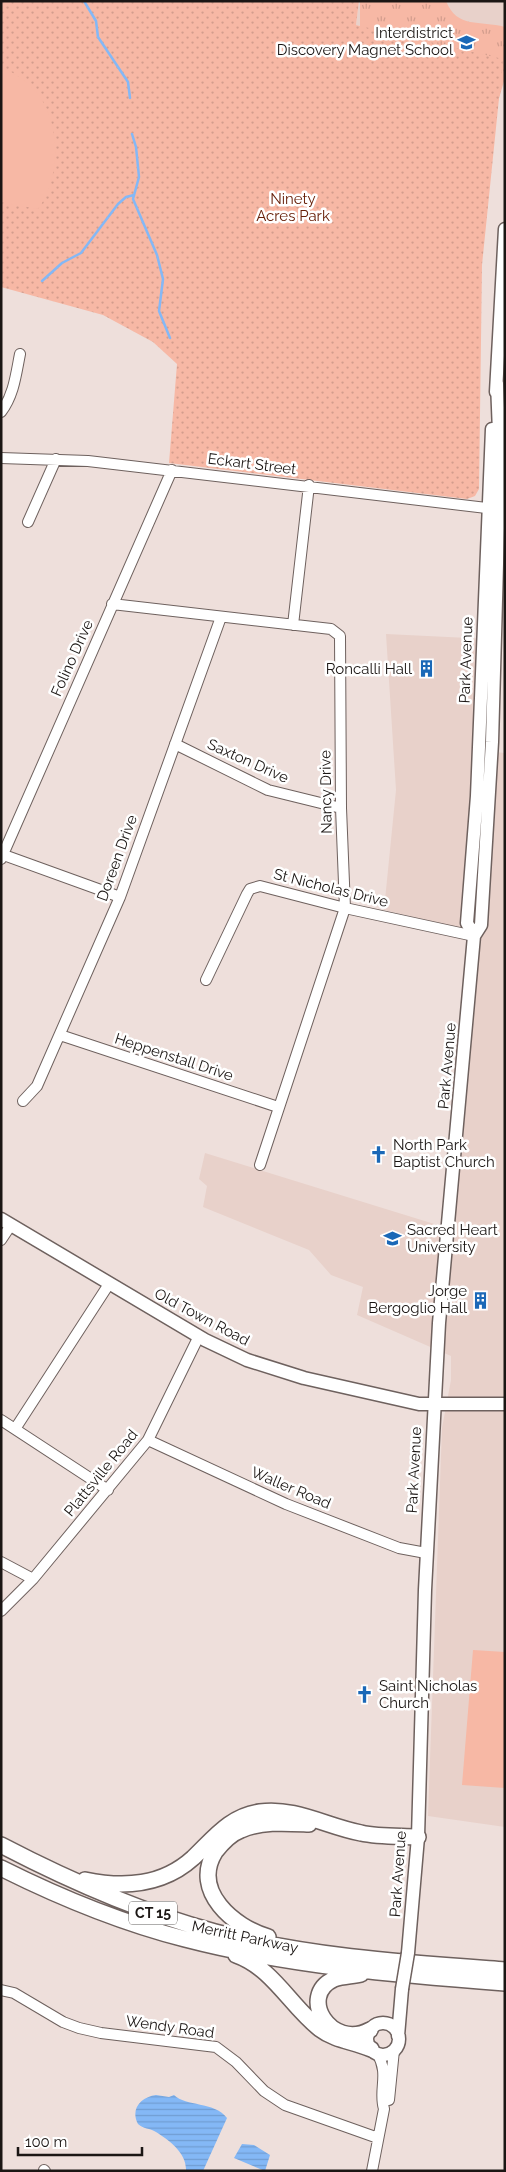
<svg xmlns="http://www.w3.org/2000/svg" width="506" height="2172" font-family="Raleway,sans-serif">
  <defs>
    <pattern id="grass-tufts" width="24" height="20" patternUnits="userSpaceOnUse" patternTransform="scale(1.25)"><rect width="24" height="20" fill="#f7b8a5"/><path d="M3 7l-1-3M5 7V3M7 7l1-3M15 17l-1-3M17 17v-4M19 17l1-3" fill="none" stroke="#d39d8d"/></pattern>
    <pattern id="park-dots" width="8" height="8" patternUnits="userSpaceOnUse" patternTransform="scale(1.25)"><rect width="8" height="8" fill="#f7b8a5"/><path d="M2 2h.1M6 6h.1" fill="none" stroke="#d39d8d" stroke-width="1.8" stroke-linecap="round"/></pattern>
    <pattern id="water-rules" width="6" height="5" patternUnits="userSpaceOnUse" patternTransform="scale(1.25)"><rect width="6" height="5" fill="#84b8f6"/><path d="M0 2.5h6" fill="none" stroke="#719dd2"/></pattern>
  </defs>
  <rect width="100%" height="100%" fill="#eedfdb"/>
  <path fill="#e8d1ca" d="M 359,1 L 505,1 L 505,59 L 356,25 Z
    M 386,634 L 489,639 L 488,738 L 484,751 L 505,753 L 505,1827 L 428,1816 L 442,1428 L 451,1380 L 451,1356 L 357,1315 L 363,1287 L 331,1275 L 309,1250 L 203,1207 L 207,1186 L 199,1179 L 205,1153 L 444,1227 L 473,931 L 384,910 L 396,790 Z"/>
  <path fill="url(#grass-tufts)" d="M 360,1 L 446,1 C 457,29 480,20 505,27 L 505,78 L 491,125 L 360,35 Z"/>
  <path fill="url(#park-dots)" d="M 1,1 L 359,1 L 356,25 L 503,59 L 482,265 L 479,489 L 475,496 L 467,499 L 169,463 L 177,364 L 153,342 L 103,315 L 1,287 Z"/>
  <path fill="#f7b8a5" d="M 1,66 C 15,74 31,83 40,97 C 61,128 60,180 38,209 L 1,202 Z
    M 473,1650 L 505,1652 L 505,1788 L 462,1785 Z"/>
  <path fill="url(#water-rules)" d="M 156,2095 L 169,2097 L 174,2095 C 186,2107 214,2101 227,2118 L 203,2171 L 186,2171 C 187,2153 169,2140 156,2132 C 150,2128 143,2129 138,2124 C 130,2109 141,2097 156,2095 Z
    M 242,2144 L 254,2145 L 270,2155 L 265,2171 L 234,2158 Z"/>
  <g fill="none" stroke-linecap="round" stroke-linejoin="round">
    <path stroke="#84b8f6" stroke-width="2.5" d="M 84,1 L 96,21 L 98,37 L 128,82 L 130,98
      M 132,134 L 136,147 L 139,177 L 133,199 L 157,255 L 163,279 L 159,311 L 170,338
      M 42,281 L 62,263 L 81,253 L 118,204 L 126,197 L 134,195"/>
    <defs>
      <path id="minor" d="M 1,412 C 14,395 16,374 20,354
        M 1,458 L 88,461 L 495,509
        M 28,522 L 56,459
        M 112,604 L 331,629 L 340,636 L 341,808 L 345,908 L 260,1165
        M 293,625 L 309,485
        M 175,744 L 268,790 L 341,808
        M 1,854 L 120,897
        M 1,859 L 172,470
        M 206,980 L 247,894 L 250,889 L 260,886 L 345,908 L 474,936
        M 60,1035 L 278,1107
        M 23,1101 L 37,1086 L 120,897 L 221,617
        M 1,1240 L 11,1225
        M 1,1420 L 108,1490
        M 15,1429 L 109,1284
        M 148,1440 L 286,1504 L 399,1548 L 426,1553
        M 1,1562 L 33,1579
        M 1,1611 L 33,1579 L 148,1440 L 199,1336
        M 1,1990 L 14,1993 L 63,2022 L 79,2028 L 101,2033 L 216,2047 L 236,2062 L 264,2091 L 285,2105 L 378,2138
        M 389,2100 L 394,2050
        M 44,2170 L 45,2171
        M 372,2171 L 384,2109 C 378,2089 390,2075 377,2053"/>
      <path id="major" d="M 496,392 L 505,229
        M 474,936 L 467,923 L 477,796 L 492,429
        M 1,1219 L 205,1340 L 247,1360 L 304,1378 L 419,1404 L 505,1404
        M 408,1953 L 418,1837 L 425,1590 L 439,1323 L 473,947 L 474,936 L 481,925 L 492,742 L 500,457 L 497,383
        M367 2039a16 16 0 1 1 32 0a16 16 0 1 1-32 0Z
        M 398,2036 L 402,1989"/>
      <path id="highway" d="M 1,1845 C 70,1881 140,1912 215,1932 C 309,1957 408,1963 505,1970
        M 1,1868 C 59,1897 122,1923 185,1939 C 289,1966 398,1975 505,1983
        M 85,1880 C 124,1888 162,1886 193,1858 C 214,1838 230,1816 260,1812 C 295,1807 328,1827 361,1833 C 379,1837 399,1836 418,1837
        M 268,1937 C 234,1927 191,1891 215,1852 C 222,1843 230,1834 241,1830 C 262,1821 287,1823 309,1824
        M 236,1955 C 273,1968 291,2007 320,2029 C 336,2041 353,2041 371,2049
        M 361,1974 C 353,1976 342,1976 334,1979 C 297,1996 331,2051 370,2030"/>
    </defs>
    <use href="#minor" stroke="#6e615e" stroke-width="12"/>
    <use href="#major" stroke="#6e615e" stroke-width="15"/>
    <use href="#highway" stroke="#6e615e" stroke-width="18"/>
    <use href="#minor" stroke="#fff" stroke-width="10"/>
    <use href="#major" stroke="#fff" stroke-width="12"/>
    <use href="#highway" stroke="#fff" stroke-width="15"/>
    <defs>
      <path id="major-bridge" d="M 402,1989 L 408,1953"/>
    </defs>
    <use href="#major-bridge" stroke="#6e615e" stroke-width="15" stroke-linecap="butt"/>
    <use href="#major-bridge" stroke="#fff" stroke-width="12"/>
  </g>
  <defs>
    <symbol id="school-bare" viewBox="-9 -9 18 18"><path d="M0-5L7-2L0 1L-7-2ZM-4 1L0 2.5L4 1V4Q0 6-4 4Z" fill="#1a68b7" stroke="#fff" stroke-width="2.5" paint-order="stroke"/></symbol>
    <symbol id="building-bare" viewBox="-9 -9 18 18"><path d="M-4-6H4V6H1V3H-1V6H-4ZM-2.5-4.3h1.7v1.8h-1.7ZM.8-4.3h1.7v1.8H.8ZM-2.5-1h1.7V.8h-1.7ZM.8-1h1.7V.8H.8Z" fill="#1a68b7" stroke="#fff" stroke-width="2.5" paint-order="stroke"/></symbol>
    <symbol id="church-bare" viewBox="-9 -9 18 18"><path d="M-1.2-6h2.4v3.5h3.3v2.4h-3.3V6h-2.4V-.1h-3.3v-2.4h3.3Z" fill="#1a68b7" stroke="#fff" stroke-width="2.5" paint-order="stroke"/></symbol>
    <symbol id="university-bare" viewBox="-9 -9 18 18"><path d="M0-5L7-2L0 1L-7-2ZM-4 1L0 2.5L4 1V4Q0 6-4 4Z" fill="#1a68b7" stroke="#fff" stroke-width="2.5" paint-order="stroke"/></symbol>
  </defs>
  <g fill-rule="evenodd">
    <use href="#school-bare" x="454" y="30" width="25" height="25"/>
    <use href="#building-bare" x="414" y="656" width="25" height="25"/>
    <use href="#church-bare" x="366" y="1142" width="25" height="25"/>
    <use href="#university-bare" x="380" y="1226" width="25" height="25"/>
    <use href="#building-bare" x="468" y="1288" width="25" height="25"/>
    <use href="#church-bare" x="352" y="1682" width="25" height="25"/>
  </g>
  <g text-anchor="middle" stroke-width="5" stroke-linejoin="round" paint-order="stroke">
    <rect fill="#fff" stroke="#5f5c5a" stroke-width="1" x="129" y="1901.5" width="48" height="23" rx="4"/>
    <g font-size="14" font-weight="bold" fill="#1b1614">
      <text x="153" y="1918">CT 15</text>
    </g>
    <g font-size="15" fill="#1b1614" stroke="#fff" text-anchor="end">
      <text x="453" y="38">Interdistrict<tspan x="453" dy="17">Discovery Magnet School</tspan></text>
      <text x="412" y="674">Roncalli Hall</text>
      <text x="393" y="1150" text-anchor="start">North Park<tspan x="393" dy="17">Baptist Church</tspan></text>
      <text x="407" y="1235" text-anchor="start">Sacred Heart<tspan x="407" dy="17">University</tspan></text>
      <text x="467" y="1296">Jorge<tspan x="467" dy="17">Bergoglio Hall</tspan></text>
      <text x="379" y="1691" text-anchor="start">Saint Nicholas<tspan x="379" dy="17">Church</tspan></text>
    </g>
    <g font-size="15" fill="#672009" stroke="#fff">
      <text x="293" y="204">Ninety<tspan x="293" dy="17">Acres Park</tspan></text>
    </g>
    <g font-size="15" fill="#1b1614" stroke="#fff">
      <text transform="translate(252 464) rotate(7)" y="5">Eckart Street</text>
      <text transform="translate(72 658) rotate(-66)" y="5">Folino Drive</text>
      <text transform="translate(466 660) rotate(-88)" y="5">Park Avenue</text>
      <text transform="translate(248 761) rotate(24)" y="5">Saxton Drive</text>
      <text transform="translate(326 792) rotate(-91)" y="5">Nancy Drive</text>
      <text transform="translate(117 858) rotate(-70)" y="5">Doreen Drive</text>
      <text transform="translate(331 888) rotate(14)" y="5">St Nicholas Drive</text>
      <text transform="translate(174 1057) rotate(18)" y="5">Heppenstall Drive</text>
      <text transform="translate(447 1066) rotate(-85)" y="5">Park Avenue</text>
      <text transform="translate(202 1317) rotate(28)" y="5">Old Town Road</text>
      <text transform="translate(414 1470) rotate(-87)" y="5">Park Avenue</text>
      <text transform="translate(101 1473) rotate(-51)" y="5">Plattsville Road</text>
      <text transform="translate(291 1488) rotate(23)" y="5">Waller Road</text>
      <text transform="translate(398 1874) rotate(-86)" y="5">Park Avenue</text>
      <text transform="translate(245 1937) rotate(12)" y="5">Merritt Parkway</text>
      <text transform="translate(170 2027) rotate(8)" y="5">Wendy Road</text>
    </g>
  </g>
  <rect width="506" height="2172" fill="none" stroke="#1b1614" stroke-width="5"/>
  <path d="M18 2147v8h124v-8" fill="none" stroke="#1b1614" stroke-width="2.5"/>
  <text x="25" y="2147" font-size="15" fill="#1b1614" stroke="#ffffff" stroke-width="4" paint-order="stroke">100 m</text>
</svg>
